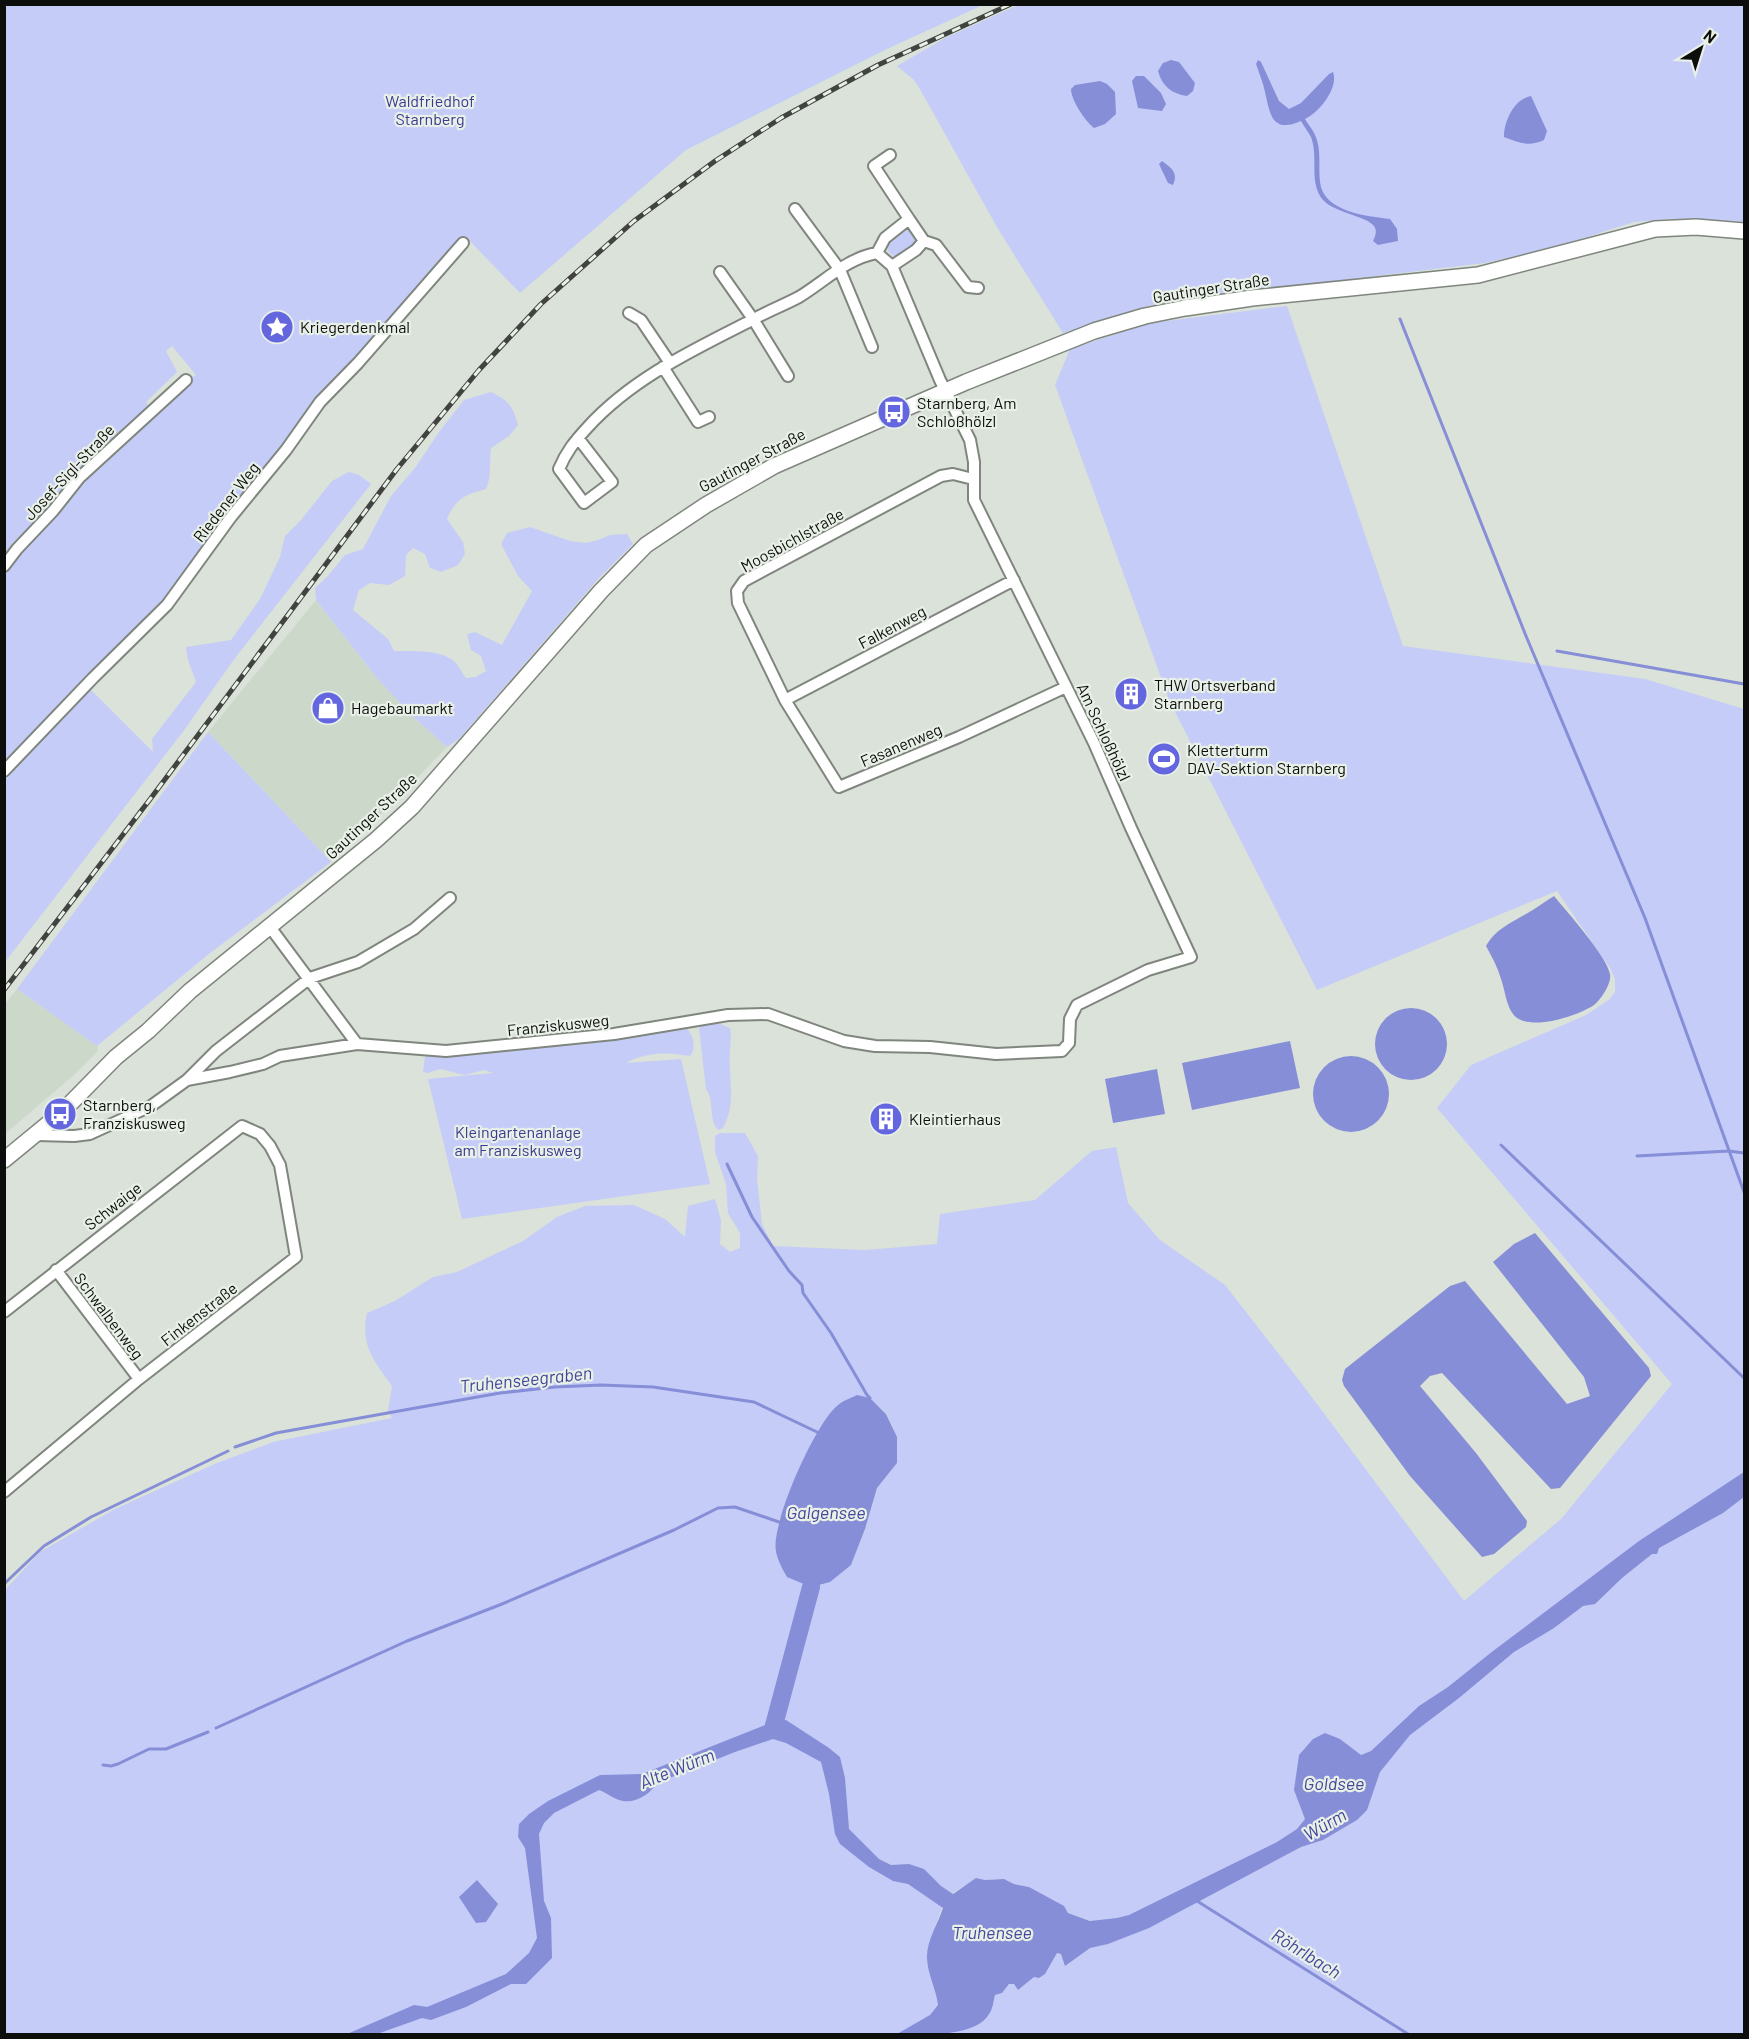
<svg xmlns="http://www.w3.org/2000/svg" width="1749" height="2039" font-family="Barlow,sans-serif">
  <rect width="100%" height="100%" fill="#dbe2d9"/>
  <path fill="#ccd9ca" d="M 316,600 L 376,677 L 410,714 L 447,747 L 390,806 L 331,862 L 208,732 Z
    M 17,989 L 97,1046 L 98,1051 L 74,1075 L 5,1134 L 4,1005 Z"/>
  <path fill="#c5ccf8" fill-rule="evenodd" d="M 5,5 L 983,5 L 887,49 L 686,150 L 520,293 L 465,236 L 319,399 L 276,453 L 269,464 L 226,513 L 165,601 L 83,682 L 153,752 L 152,739 L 196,682 L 188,660 L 186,647 L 231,640 L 260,599 L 280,557 L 285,536 L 301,520 L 332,481 L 349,472 L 359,475 L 371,484 L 235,658 L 182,733 L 5,962 ZM 172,346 L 196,375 L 186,380 L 151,411 L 146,402 L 177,372 L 166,351 Z
    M 1018,5 L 1744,5 L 1744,224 L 1736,221 L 1669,219 L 1634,222 L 1556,247 L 1485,263 L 1192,298 L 1148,306 L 1063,333 L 998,229 L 921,91 L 914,80 L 897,66 L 945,38 Z
    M 908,230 L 916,240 C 913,250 904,255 895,257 C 889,253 886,250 888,242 L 903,231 Z
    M 1287,306 L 1403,646 L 1645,679 L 1744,709 L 1744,2034 L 5,2034 L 5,1590 L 40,1552 L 115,1509 L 217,1463 L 273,1442 L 392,1418 L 388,1410 L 392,1386 C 374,1361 360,1345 367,1313 L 395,1301 L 433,1277 L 457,1272 L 523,1241 L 557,1217 L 585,1206 L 634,1205 L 665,1219 L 685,1237 L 688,1206 L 715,1199 L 721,1220 L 720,1244 L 730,1252 L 740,1248 L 740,1233 L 728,1213 L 726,1184 L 715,1152 L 715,1136 L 720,1133 L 745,1133 L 758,1156 L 757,1179 L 762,1224 L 773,1246 L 865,1250 L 937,1244 L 940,1214 L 1035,1200 L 1092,1151 L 1116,1147 L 1128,1203 L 1160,1240 L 1225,1285 L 1302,1384 L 1464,1601 L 1561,1519 L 1672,1384 L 1437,1108 L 1471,1065 L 1586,1015 L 1610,999 L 1615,992 L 1615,979 L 1610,968 L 1557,891 L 1317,990 L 1170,702 L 1055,385 L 1070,349 L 1150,323 ZM 870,1398 L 886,1413 L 897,1437 L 897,1463 L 877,1488 L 865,1529 L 851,1565 L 775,1551 L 779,1519 ZM 1340,1739 L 1357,1820 L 1323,1839 ZM 976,1878 L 985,1880 L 1004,1879 L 1014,1884 L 1029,1887 L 1068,1913 L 1091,1921 L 1066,1966 L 1061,1954 L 1057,1953 L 1047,1970 L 1034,1977 L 1018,1990 L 1014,1984 L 1009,1984 L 1002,1993 L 995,1995 L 992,2009 L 930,2015 L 938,2005 C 936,1989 929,1975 927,1959 C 927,1951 941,1907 946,1900 C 953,1890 967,1886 976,1878 Z
    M 491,392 C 509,401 513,406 518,425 L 509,436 L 491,448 C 489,462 492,476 486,489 C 466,494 455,499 447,519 L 463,542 L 465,554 L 458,565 L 441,572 L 430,568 L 425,554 L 413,548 L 406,555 L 405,576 L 389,585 L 370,583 L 359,590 L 353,610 L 388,639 L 394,651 C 411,651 442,649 455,662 C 459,666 462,673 466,678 L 476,677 L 486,671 L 481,656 L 471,650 L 467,634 L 475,632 L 502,645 L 532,591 L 518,576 L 501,544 L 507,533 L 530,527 L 570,541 L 586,543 L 598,540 L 610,535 L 627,534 L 633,544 L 599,578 L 459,739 L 447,747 L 410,714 L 376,677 L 316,600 L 315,588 L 328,576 L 345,555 L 363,549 L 391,496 L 415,468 L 439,432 L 464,400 Z
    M 208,732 L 331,862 L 210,953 L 97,1046 L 17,989 Z
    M 1159,749 L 1167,752 L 1171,762 L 1163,766 L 1157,756 Z
    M 707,1023 L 720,1024 L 730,1028 C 732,1037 730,1043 730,1052 C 728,1080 737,1102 723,1128 L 718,1130 C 708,1119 715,1102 706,1089 L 699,1028 Z
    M 685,1027 C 693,1033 697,1048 690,1056 C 667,1052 646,1052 626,1063 L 681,1059 L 710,1184 L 462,1219 L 428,1079 L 493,1073 L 484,1070 L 465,1075 L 440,1069 L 428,1073 L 423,1072 L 425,1057 L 475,1049 Z"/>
  <path fill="#868ed7" d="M 1171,60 L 1179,62 L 1195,83 L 1193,91 L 1187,96 C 1172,94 1162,86 1158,71 L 1163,63 Z
    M 1258,60 L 1261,62 L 1279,101 L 1289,109 L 1301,103 L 1329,74 L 1333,72 C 1339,88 1319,113 1305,119 C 1308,124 1313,130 1315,135 C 1322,150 1318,166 1320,182 C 1323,212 1367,216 1390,219 L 1397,229 L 1398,241 L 1378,245 L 1373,241 C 1375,237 1377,232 1375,228 C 1372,217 1334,213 1323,200 C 1308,182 1319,158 1311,137 C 1308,132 1304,126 1301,121 C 1272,134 1270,114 1265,92 C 1263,82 1259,73 1256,64 Z
    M 1136,76 L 1144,76 L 1161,93 L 1166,104 L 1162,111 L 1138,108 L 1132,81 Z
    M 1100,81 L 1107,84 L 1115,92 L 1116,114 L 1105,124 L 1094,128 C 1085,121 1071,100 1071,89 L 1075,85 Z
    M 1531,96 L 1547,131 L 1544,140 C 1529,147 1519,143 1504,137 C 1504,121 1514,99 1531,96 Z
    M 1162,161 C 1170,167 1179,172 1173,185 L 1168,183 L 1159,164 Z
    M 1554,896 C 1567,912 1606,955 1610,974 C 1612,983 1601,1000 1594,1005 C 1578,1016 1527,1033 1513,1014 C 1506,1005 1505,990 1501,979 C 1498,968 1492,957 1486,946 C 1496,929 1509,924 1526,914 C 1535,909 1544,902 1554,896 Z
    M1375 1044a36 36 0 1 1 72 0a36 36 0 1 1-72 0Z
    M 1290,1041 L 1300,1088 L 1192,1110 L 1182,1063 Z
    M1313 1094a38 38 0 1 1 76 0a38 38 0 1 1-76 0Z
    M 1157,1069 L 1165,1114 L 1113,1123 L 1105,1079 Z
    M 1535,1233 L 1649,1368 L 1651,1376 L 1560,1488 L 1551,1489 L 1442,1373 L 1430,1376 L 1420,1386 L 1476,1453 L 1527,1521 L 1526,1527 L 1494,1554 L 1482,1557 L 1410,1476 L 1344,1386 L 1342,1380 L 1345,1369 L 1450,1286 L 1465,1281 L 1567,1404 L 1590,1396 L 1584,1377 L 1493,1262 L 1514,1244 Z
    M 857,1395 L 870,1398 L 886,1414 L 897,1437 L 897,1463 L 877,1488 L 865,1529 L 851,1565 L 830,1582 L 811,1587 L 787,1577 C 783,1570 778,1561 776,1552 C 770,1525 815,1424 837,1406 C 842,1401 851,1398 857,1395 Z
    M 1744,1472 L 1744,1497 L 1723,1513 L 1659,1548 L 1657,1554 L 1652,1554 L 1622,1578 L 1595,1604 L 1583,1606 L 1554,1628 L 1514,1652 L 1459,1698 L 1410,1735 L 1380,1772 L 1367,1810 L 1357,1820 L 1323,1840 L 1301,1847 L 1149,1928 L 1108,1944 L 1090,1948 L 1065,1966 L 1061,1954 L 1057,1953 L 1045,1974 L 1039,1978 L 1034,1977 L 1018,1990 L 1014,1984 L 1009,1984 L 1002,1993 L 995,1995 C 993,2003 993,2010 987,2017 C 971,2037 922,2035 897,2034 L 930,2015 L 938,2005 C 936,1989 928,1975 927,1959 C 926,1941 938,1924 943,1908 L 908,1884 L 893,1881 L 869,1867 L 840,1844 L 835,1834 L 829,1794 L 821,1762 L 786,1743 L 773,1739 L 735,1752 L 657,1783 C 650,1794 637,1803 623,1801 C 615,1800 607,1793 599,1790 L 554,1813 L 544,1823 L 539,1834 L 544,1901 L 551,1918 L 552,1958 L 526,1984 L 511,1984 L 466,2007 L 431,2020 L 422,2018 L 377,2034 L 347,2034 L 414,2005 L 427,2007 L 506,1974 L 529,1953 L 537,1938 L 525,1848 L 518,1837 L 519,1824 L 529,1814 L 548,1801 L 600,1775 L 642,1774 L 775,1721 L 786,1720 L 829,1748 L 840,1757 L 845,1778 L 849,1829 L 879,1859 L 891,1865 L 909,1864 L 924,1869 L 941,1886 L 953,1894 L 976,1878 L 985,1880 L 1004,1879 L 1014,1884 L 1029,1887 L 1064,1906 L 1068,1913 L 1090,1921 L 1117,1918 L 1129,1915 L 1277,1842 L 1297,1829 L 1305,1819 L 1294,1790 L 1299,1755 L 1313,1739 L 1325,1733 L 1340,1739 L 1361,1755 L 1371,1751 L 1419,1706 L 1448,1687 L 1493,1651 L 1639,1541 Z
    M 477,1880 L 498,1904 L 486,1922 L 476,1923 L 459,1897 Z"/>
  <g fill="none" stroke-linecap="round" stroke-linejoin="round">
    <path stroke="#868ed7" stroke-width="3" d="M 1400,319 L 1526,636 L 1645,918 L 1744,1192
      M 1557,651 L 1744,684
      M 1501,1145 L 1744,1378
      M 1637,1156 L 1729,1151 L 1744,1153
      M 727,1164 L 752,1217 L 789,1271 L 802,1285 L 803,1293 L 831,1333 L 867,1395 L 870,1398
      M 235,1447 L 276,1433 L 438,1404 L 500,1393 L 555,1387 L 601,1385 L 653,1387 L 754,1402 L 817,1432
      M 4,1584 L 44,1546 L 91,1517 L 228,1451
      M 216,1728 L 407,1641 L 502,1604 L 674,1530 L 718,1508 L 735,1507 L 779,1522
      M 103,1765 L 111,1766 L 118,1764 L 149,1749 L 166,1749 L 208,1732
      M 1197,1901 L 1408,2034"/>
    <path stroke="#868ed7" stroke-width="18" d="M 773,1729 L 811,1587"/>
    <defs>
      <path id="street" d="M 890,155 L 874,166 L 909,219
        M 795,209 L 840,270 L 872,347
        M 924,241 L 936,245 L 968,287 L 978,288
        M 877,253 L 885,238 L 909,219 L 924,241 L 916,250 L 892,266
        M 720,272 L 753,319 L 788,376
        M 629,313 L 641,320 L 670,363
        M 663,367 L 698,422 L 709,417
        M 973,479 L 953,474 L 941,476 L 744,581 L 737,591 L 738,603 L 785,700 L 839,787 L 959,737 L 1066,687
        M 4,566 L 17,549 L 53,511 L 80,477 L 186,380
        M 785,700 L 1014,580
        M 4,771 L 93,678 L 167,605 L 231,517 L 286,450 L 320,402 L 358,363 L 463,243
        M 270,927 L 357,1044
        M 187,1080 L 216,1051 L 310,978 L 358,962 L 414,929 L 450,898
        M 36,1135 L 74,1136 L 90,1134 L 151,1106 L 187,1080 L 230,1072 L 263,1064 L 280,1056 L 357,1044 L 446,1051 L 614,1034 L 728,1015 L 768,1014 L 844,1041 L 875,1046 L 930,1047 L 996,1054 L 1062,1051 L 1069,1043 L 1070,1019 L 1077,1005 L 1148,970 L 1191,957 L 1131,828 L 1094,743 L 974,500 L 974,462 L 970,440 L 940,380 L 892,266 L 877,253 C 847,258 824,282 799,297 C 784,305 768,311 754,319 C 695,349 632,378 587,428 C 575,441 566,452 559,469 L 584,503 L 612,482 L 578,438
        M 56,1270 L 139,1379
        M 4,1312 L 242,1126 L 260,1134 L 270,1146 L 280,1165 L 296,1257 L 139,1379 L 4,1492"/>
      <path id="secondary" d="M 4,1160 L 60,1114 L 116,1057 L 148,1031 L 190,991 L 376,840 L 412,807 L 601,591 L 646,545 L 706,505 L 774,466 L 966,382 L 1094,331 L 1145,316 L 1185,308 L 1252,298 L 1478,275 L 1655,229 L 1696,227 L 1744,231"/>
    </defs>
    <use href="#street" stroke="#7f867d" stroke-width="14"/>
    <use href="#secondary" stroke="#7f867d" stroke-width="18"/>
    <use href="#street" stroke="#fff" stroke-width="10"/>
    <use href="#secondary" stroke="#fff" stroke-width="15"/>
    <defs>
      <path id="rail" d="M 4,990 L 151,798 L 397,469 L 479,370 L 541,304 L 634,221 L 715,161 L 781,118 L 878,65 L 1011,4"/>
    </defs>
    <use href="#rail" stroke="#40433f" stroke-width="5"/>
    <use href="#rail" stroke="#e8f0e7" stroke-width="3" stroke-dasharray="9" stroke-linecap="butt"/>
  </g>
  <defs>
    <symbol id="sight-disc" viewBox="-11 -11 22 22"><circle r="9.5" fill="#6466df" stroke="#e8f0e7"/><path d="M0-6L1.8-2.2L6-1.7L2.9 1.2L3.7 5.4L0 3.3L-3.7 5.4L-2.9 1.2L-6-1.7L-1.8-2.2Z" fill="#fff"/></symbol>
    <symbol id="bus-disc" viewBox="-11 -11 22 22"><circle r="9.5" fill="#6466df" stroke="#e8f0e7"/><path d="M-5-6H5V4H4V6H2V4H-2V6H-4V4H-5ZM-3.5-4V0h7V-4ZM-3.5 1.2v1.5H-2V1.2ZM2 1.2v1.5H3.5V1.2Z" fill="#fff"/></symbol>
    <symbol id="building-disc" viewBox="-11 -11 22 22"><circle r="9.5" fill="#6466df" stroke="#e8f0e7"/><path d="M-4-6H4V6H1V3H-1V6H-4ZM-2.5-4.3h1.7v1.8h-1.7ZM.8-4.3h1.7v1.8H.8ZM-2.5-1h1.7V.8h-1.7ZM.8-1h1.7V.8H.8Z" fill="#fff"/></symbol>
    <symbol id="shop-disc" viewBox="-11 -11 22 22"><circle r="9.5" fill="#6466df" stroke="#e8f0e7"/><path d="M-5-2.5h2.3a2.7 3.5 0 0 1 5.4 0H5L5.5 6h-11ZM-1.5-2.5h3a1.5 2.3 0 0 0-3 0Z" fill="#fff"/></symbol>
    <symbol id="stadium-disc" viewBox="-11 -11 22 22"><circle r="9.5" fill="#6466df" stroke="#e8f0e7"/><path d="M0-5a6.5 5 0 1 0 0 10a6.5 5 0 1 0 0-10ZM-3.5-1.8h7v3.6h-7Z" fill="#fff"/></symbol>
  </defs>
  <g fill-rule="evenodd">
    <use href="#sight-disc" x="258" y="308" width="38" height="38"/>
    <use href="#bus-disc" x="875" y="393" width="38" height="38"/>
    <use href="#building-disc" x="1112" y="675" width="38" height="38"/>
    <use href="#shop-disc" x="309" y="689" width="38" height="38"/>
    <use href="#stadium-disc" x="1145" y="740" width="38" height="38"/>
    <use href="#bus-disc" x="41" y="1095" width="38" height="38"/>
    <use href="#building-disc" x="867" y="1100" width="38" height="38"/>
  </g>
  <g text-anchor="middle" stroke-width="4.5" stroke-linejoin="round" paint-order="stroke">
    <g font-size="16" fill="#3b3a90" stroke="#e8f0e7">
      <text x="430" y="107">Waldfriedhof<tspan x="430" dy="18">Starnberg</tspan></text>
      <text x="518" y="1138">Kleingartenanlage<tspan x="518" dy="18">am Franziskusweg</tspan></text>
    </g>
    <g font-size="16" fill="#0c0e0b" stroke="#e8f0e7">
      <text transform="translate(1211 288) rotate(-9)" y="6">Gautinger Straße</text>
      <text transform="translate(752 460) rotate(-28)" y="6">Gautinger Straße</text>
      <text transform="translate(69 472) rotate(-47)" y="6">Josef-Sigl-Straße</text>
      <text transform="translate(226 502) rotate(-52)" y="6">Riedener Weg</text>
      <text transform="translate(792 540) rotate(-29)" y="6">Moosbichlstraße</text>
      <text transform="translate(892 627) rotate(-28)" y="6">Falkenweg</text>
      <text transform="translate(1104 732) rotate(65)" y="6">Am Schloßhölzl</text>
      <text transform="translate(901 745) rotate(-23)" y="6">Fasanenweg</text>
      <text transform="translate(371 816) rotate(-43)" y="6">Gautinger Straße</text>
      <text transform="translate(558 1025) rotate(-6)" y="6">Franziskusweg</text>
      <text transform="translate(113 1206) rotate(-38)" y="6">Schwaige</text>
      <text transform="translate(199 1314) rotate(-38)" y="6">Finkenstraße</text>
      <text transform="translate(109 1316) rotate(53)" y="6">Schwalbenweg</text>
    </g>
    <g font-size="16" fill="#0c0e0b" stroke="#e8f0e7" text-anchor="start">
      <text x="300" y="333">Kriegerdenkmal</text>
      <text x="917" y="409">Starnberg, Am<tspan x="917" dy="18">Schloßhölzl</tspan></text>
      <text x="1154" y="691">THW Ortsverband<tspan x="1154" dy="18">Starnberg</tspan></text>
      <text x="351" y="714">Hagebaumarkt</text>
      <text x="1187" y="756">Kletterturm<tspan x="1187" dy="18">DAV-Sektion Starnberg</tspan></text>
      <text x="83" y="1111">Starnberg,<tspan x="83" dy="18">Franziskusweg</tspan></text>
      <text x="909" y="1125">Kleintierhaus</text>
    </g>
    <g font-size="18" font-style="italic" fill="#44469c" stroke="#e8f0e7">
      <text transform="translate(526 1380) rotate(-6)" y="6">Truhenseegraben</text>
      <text x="826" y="1519">Galgensee</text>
      <text transform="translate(677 1769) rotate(-22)" y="6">Alte Würm</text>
      <text x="1334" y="1790">Goldsee</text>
      <text transform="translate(1325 1825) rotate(-30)" y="6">Würm</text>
      <text x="992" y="1939">Truhensee</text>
      <text transform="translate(1306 1954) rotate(32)" y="6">Röhrlbach</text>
    </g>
  </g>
  <rect width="1749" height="2039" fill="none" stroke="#0c0e0b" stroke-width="12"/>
  <g transform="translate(1701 48) rotate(38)" stroke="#e8f0e7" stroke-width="4.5" paint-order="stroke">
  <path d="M0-4.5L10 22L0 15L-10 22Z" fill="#0c0e0b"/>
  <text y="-9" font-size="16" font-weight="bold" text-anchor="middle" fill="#0c0e0b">N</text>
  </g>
</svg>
